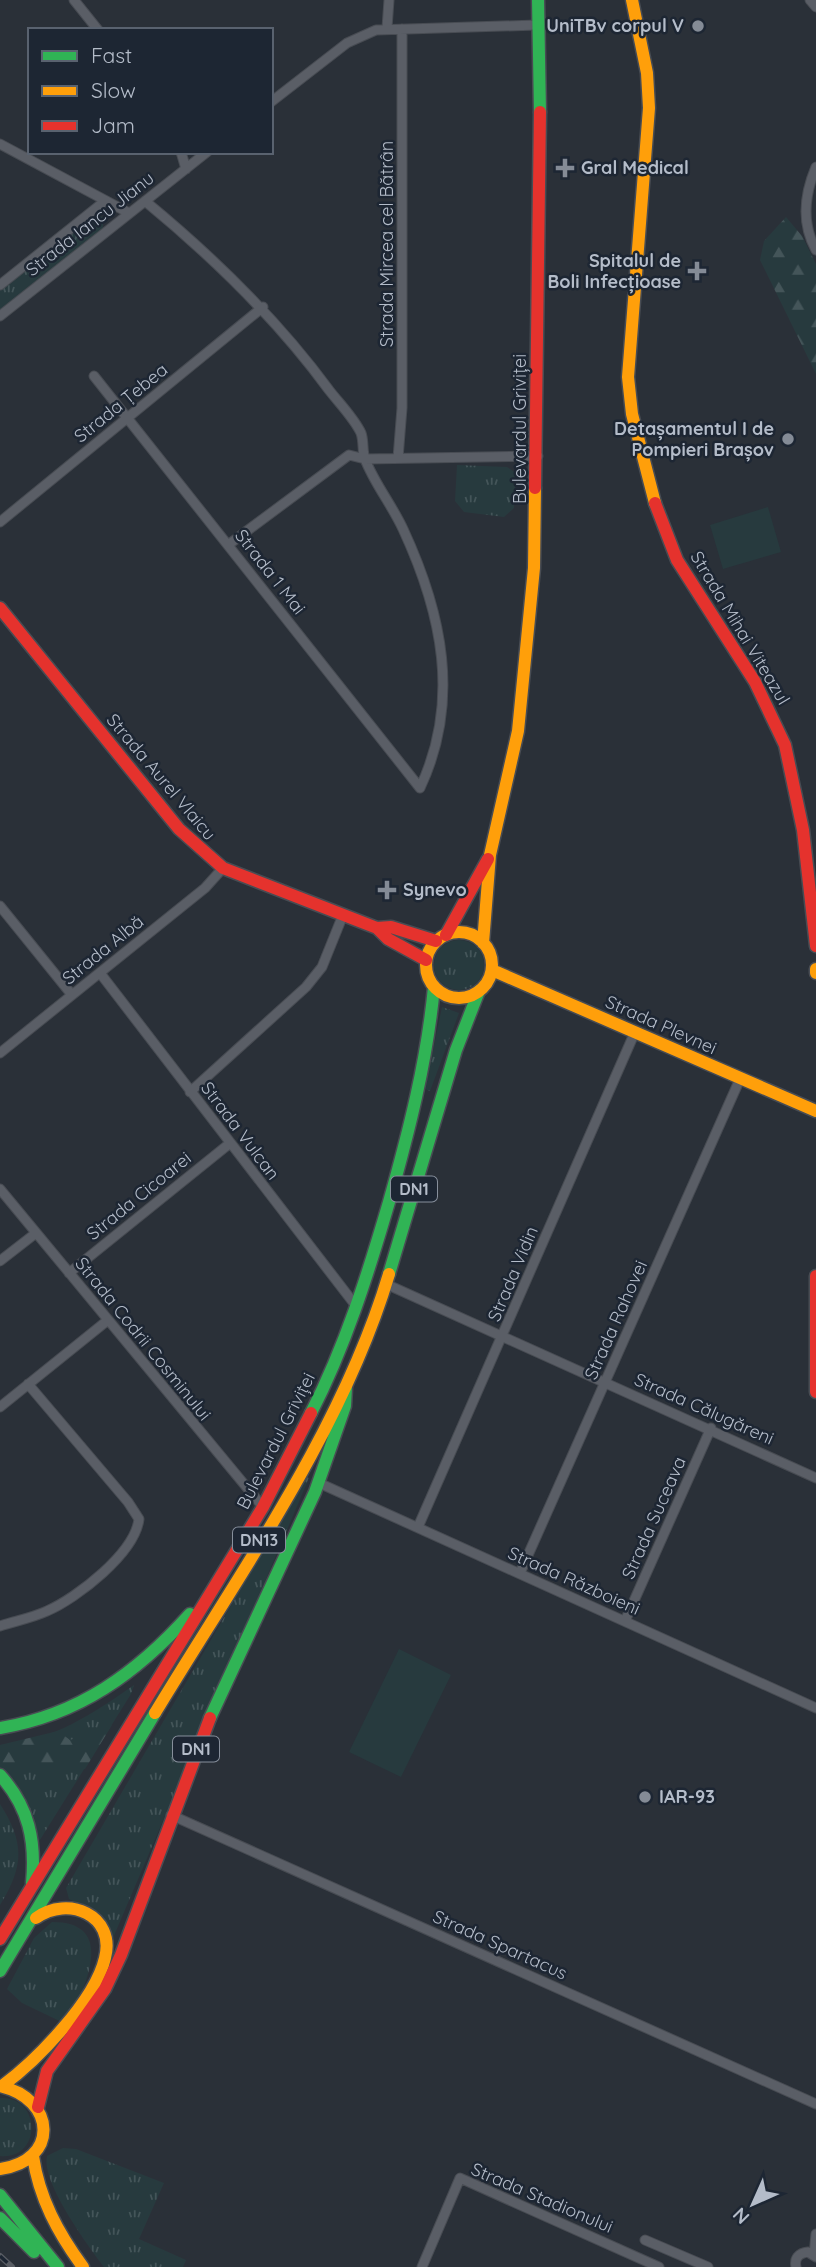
<svg xmlns="http://www.w3.org/2000/svg" width="816" height="2267" font-family="Quicksand,sans-serif">
  <defs>
    <pattern id="grass-tufts" width="24" height="20" patternUnits="userSpaceOnUse" patternTransform="scale(1.75)"><rect width="24" height="20" fill="#273a3e"/><path d="M3 7l-1-3M5 7V3M7 7l1-3M15 17l-1-3M17 17v-4M19 17l1-3" fill="none" stroke="#445559"/></pattern>
    <pattern id="forest-firs" width="22" height="20" patternUnits="userSpaceOnUse" patternTransform="scale(1.75)"><rect width="22" height="20" fill="#273a3e"/><path d="M5 1l3.5 6h-7zM16 11l3.5 6h-7z" fill="#445559"/></pattern>
  </defs>
  <rect width="100%" height="100%" fill="#2a3038"/>
  <path fill="url(#grass-tufts)" d="M 92,215 L 103,217 L 103,230 L 0,312 L 0,289 Z
    M 457,465 L 507,467 L 516,473 L 514,508 L 504,517 L 464,512 L 455,501 Z
    M434 965a25 25 0 1 1 50 0a25 25 0 1 1-50 0Z
    M 442,1007 L 459,1013 L 430,1091 L 425,1089 Z
    M 306,1477 L 309,1478 L 110,1945 L 81,1905 L 69,1899 L 66,1888 Z
    M 134,1685 L 131,1694 L 38,1843 L 0,1771 L 0,1745 C 51,1742 94,1713 134,1685 Z
    M 0,1804 C 25,1843 24,1866 0,1905 Z
    M 52,1922 C 120,1922 82,1991 68,2025 L 22,2003 L 7,1989 L 34,1938 Z
    M 0,2098 C 42,2096 42,2160 0,2156 Z
    M 63,2148 L 76,2149 L 164,2183 L 139,2239 L 186,2260 L 183,2267 L 104,2267 C 88,2246 41,2182 47,2156 Z"/>
  <path fill="url(#forest-firs)" d="M 786,217 L 802,236 L 816,264 L 816,374 L 760,260 L 764,241 Z
    M 112,1725 L 85,1769 L 16,1763 L 0,1771 L 0,1745 L 58,1731 L 70,1740 Z"/>
  <path fill="#273a3e" d="M 768,507 L 781,552 L 723,569 L 710,525 Z
    M 399,1649 L 451,1675 L 401,1777 L 349,1752 Z"/>
  <g fill="none" stroke-linecap="round" stroke-linejoin="round">
    <defs>
      <path id="street" d="M 74,0 L 98,30
        M 810,0 L 816,7
        M 387,28 L 389,0
        M 271,102 L 347,43 L 376,30 L 537,25
        M 0,144 L 129,213
        M 181,152 L 186,169
        M 816,167 C 805,193 801,223 816,250
        M 0,285 L 105,201
        M 0,316 L 207,152
        M 94,376 L 420,788 C 461,701 442,613 403,529 C 392,505 374,483 365,459 C 362,451 364,441 361,433 C 354,418 339,403 329,390 C 277,319 213,257 145,201
        M 398,458 L 402,408 L 402,29
        M 0,522 L 263,307
        M 228,545 L 349,455 L 365,459 L 538,456
        M 0,906 L 72,995
        M 100,973 L 356,1306
        M 0,1053 L 205,888 L 223,868
        M 190,1092 L 306,987 L 322,967 L 343,915
        M 0,1189 L 263,1507
        M 0,1261 L 36,1233
        M 69,1273 L 229,1144
        M 386,1284 L 816,1478
        M 0,1407 L 108,1320
        M 319,1483 L 816,1708
        M 418,1527 L 635,1032
        M 520,1573 L 740,1079
        M 625,1621 L 711,1428
        M 0,1626 C 15,1621 32,1618 47,1611 C 77,1598 135,1553 139,1519 L 128,1502 L 28,1384
        M 171,1815 L 816,2104
        M 645,2240 L 708,2267
        M 814,2255 L 816,2234
        M 422,2267 L 460,2178 L 659,2267
        M 796,2267 C 794,2258 799,2253 808,2252 L 816,2257"/>
      <path id="fast" d="M 538,0 L 540,112
        M 389,1274 L 456,1050 L 479,991
        M 311,1413 C 345,1347 368,1274 389,1202 C 409,1131 427,1061 434,987
        M 210,1718 L 315,1492 L 345,1406 L 346,1388
        M 0,1728 C 79,1715 137,1673 190,1614
        M 0,1775 C 29,1807 36,1841 32,1883
        M 0,1971 L 155,1713
        M 0,2195 L 58,2267
        M 0,2218 L 34,2252"/>
      <path id="slow" d="M 632,0 L 647,73 L 649,108 L 628,377 L 632,414 L 655,503
        M426 965a33 33 0 1 1 66 0a33 33 0 1 1-66 0Z
        M 483,943 L 490,855 L 518,731 L 534,568 L 535,488
        M 816,969 L 816,973
        M 492,970 L 816,1111
        M 155,1713 C 239,1574 342,1431 389,1274
        M 0,2086 C 57,2099 59,2161 0,2169
        M 2,2086 C 36,2061 95,2001 105,1958 C 116,1915 68,1895 36,1918
        M 33,2156 C 39,2198 58,2233 83,2267"/>
      <path id="jam" d="M 535,488 L 540,112
        M 655,503 L 677,560 L 755,682 L 785,745 L 803,830 L 816,946
        M 0,608 L 179,829 L 223,868 L 377,928 L 388,939 L 426,960
        M 377,928 L 391,927 L 436,941
        M 446,935 L 488,859
        M 816,1276 L 816,1392
        M 0,1939 L 263,1507 L 311,1413
        M 38,2107 L 47,2071 L 105,1989 L 121,1955 L 210,1718"/>
    </defs>
    <use href="#street" stroke="#484c53" stroke-width="11"/>
    <use href="#fast" stroke="#484c53" stroke-width="15"/>
    <use href="#slow" stroke="#484c53" stroke-width="15"/>
    <use href="#jam" stroke="#484c53" stroke-width="15"/>
    <use href="#street" stroke="#5a5e66" stroke-width="9"/>
    <use href="#fast" stroke="#30b455" stroke-width="12"/>
    <use href="#slow" stroke="#ff9f0a" stroke-width="12"/>
    <use href="#jam" stroke="#e5322d" stroke-width="12"/>
    <defs>
      <path id="rail" d="M 0,2256 L 12,2267"/>
    </defs>
    <use href="#rail" stroke="#595d64" stroke-width="6"/>
    <use href="#rail" stroke="#1d2633" stroke-width="3.5" stroke-dasharray="10" stroke-linecap="butt"/>
  </g>
  <g fill="#848b96" stroke="#1d2633" stroke-width="2.5">
    <circle cx="698" cy="26" r="7"/>
    <path d="M561.5 157.5h7v7h7v7h-7v7h-7v-7h-7v-7h7z"/>
    <path d="M693.5 260.5h7v7h7v7h-7v7h-7v-7h-7v-7h7z"/>
    <circle cx="788" cy="439" r="7"/>
    <path d="M383.5 879.5h7v7h7v7h-7v7h-7v-7h-7v-7h7z"/>
    <circle cx="645" cy="1797" r="7"/>
  </g>
  <g text-anchor="middle" stroke-width="5" stroke-linejoin="round" paint-order="stroke">
    <g fill="#1d2633" stroke="#878f9c" stroke-width="2">
      <rect x="391" y="1176.5" width="46" height="25" rx="5"/>
      <rect x="233" y="1527.5" width="52" height="25" rx="5"/>
      <rect x="173" y="1736.5" width="46" height="25" rx="5"/>
    </g>
    <g font-size="16" font-weight="bold" fill="#b4bcc9">
      <text x="414" y="1195">DN1</text>
      <text x="259" y="1546">DN13</text>
      <text x="196" y="1755">DN1</text>
    </g>
    <g font-size="18" font-weight="bold" fill="#b4bcc9" stroke="#1d2633" text-anchor="end">
      <text x="684" y="32">UniTBv corpul V</text>
      <text x="581" y="174" text-anchor="start">Gral Medical</text>
      <text x="681" y="267">Spitalul de<tspan x="681" dy="21">Boli Infecțioase</tspan></text>
      <text x="774" y="435">Detașamentul I de<tspan x="774" dy="21">Pompieri Brașov</tspan></text>
      <text x="403" y="896" text-anchor="start">Synevo</text>
      <text x="659" y="1803" text-anchor="start">IAR-93</text>
    </g>
    <g font-size="18" fill="#b4bcc9" stroke="#1d2633">
      <text transform="translate(90 224) rotate(-38)" y="6">Strada Iancu Jianu</text>
      <text transform="translate(387 244) rotate(-90)" y="6">Strada Mircea cel Bătrân</text>
      <text transform="translate(121 403) rotate(-39)" y="6">Strada Țebea</text>
      <text transform="translate(520 429) rotate(-90)" y="6">Bulevardul Griviței</text>
      <text transform="translate(270 572) rotate(52)" y="6">Strada 1 Mai</text>
      <text transform="translate(740 628) rotate(59)" y="6">Strada Mihai Viteazul</text>
      <text transform="translate(161 777) rotate(50)" y="6">Strada Aurel Vlaicu</text>
      <text transform="translate(103 950) rotate(-39)" y="6">Strada Albă</text>
      <text transform="translate(661 1025) rotate(24)" y="6">Strada Plevnei</text>
      <text transform="translate(240 1131) rotate(53)" y="6">Strada Vulcan</text>
      <text transform="translate(139 1196) rotate(-39)" y="6">Strada Cicoarei</text>
      <text transform="translate(513 1274) rotate(-67)" y="6">Strada Vidin</text>
      <text transform="translate(616 1320) rotate(-66)" y="6">Strada Rahovei</text>
      <text transform="translate(143 1339) rotate(51)" y="6">Strada Codrii Cosminului</text>
      <text transform="translate(704 1409) rotate(24)" y="6">Strada Călugăreni</text>
      <text transform="translate(276 1441) rotate(-63)" y="6">Bulevardul Griviței</text>
      <text transform="translate(654 1518) rotate(-66)" y="6">Strada Suceava</text>
      <text transform="translate(574 1581) rotate(24)" y="6">Strada Războieni</text>
      <text transform="translate(500 1945) rotate(24)" y="6">Strada Spartacus</text>
      <text transform="translate(542 2198) rotate(23)" y="6">Strada Stadionului</text>
    </g>
  </g>
  <rect x="28" y="28" width="245" height="126" fill="#1d2633" stroke="#59626f" stroke-width="2"/>
  <rect x="42" y="51" width="35" height="10" fill="#30b455" stroke="#59626f" stroke-width="2"/>
  <text x="91" y="63" font-size="21" fill="#b4bcc9">Fast</text>
  <rect x="42" y="86" width="35" height="10" fill="#ff9f0a" stroke="#59626f" stroke-width="2"/>
  <text x="91" y="98" font-size="21" fill="#b4bcc9">Slow</text>
  <rect x="42" y="121" width="35" height="10" fill="#e5322d" stroke="#59626f" stroke-width="2"/>
  <text x="91" y="133" font-size="21" fill="#b4bcc9">Jam</text>
  <g transform="translate(753 2204) rotate(225)" stroke="#1d2633" stroke-width="5" paint-order="stroke">
  <path d="M0-5L12 26L0 18L-12 26Z" fill="#b4bcc9"/>
  <text y="-10" font-size="19" font-weight="bold" text-anchor="middle" fill="#b4bcc9">N</text>
  </g>
</svg>
